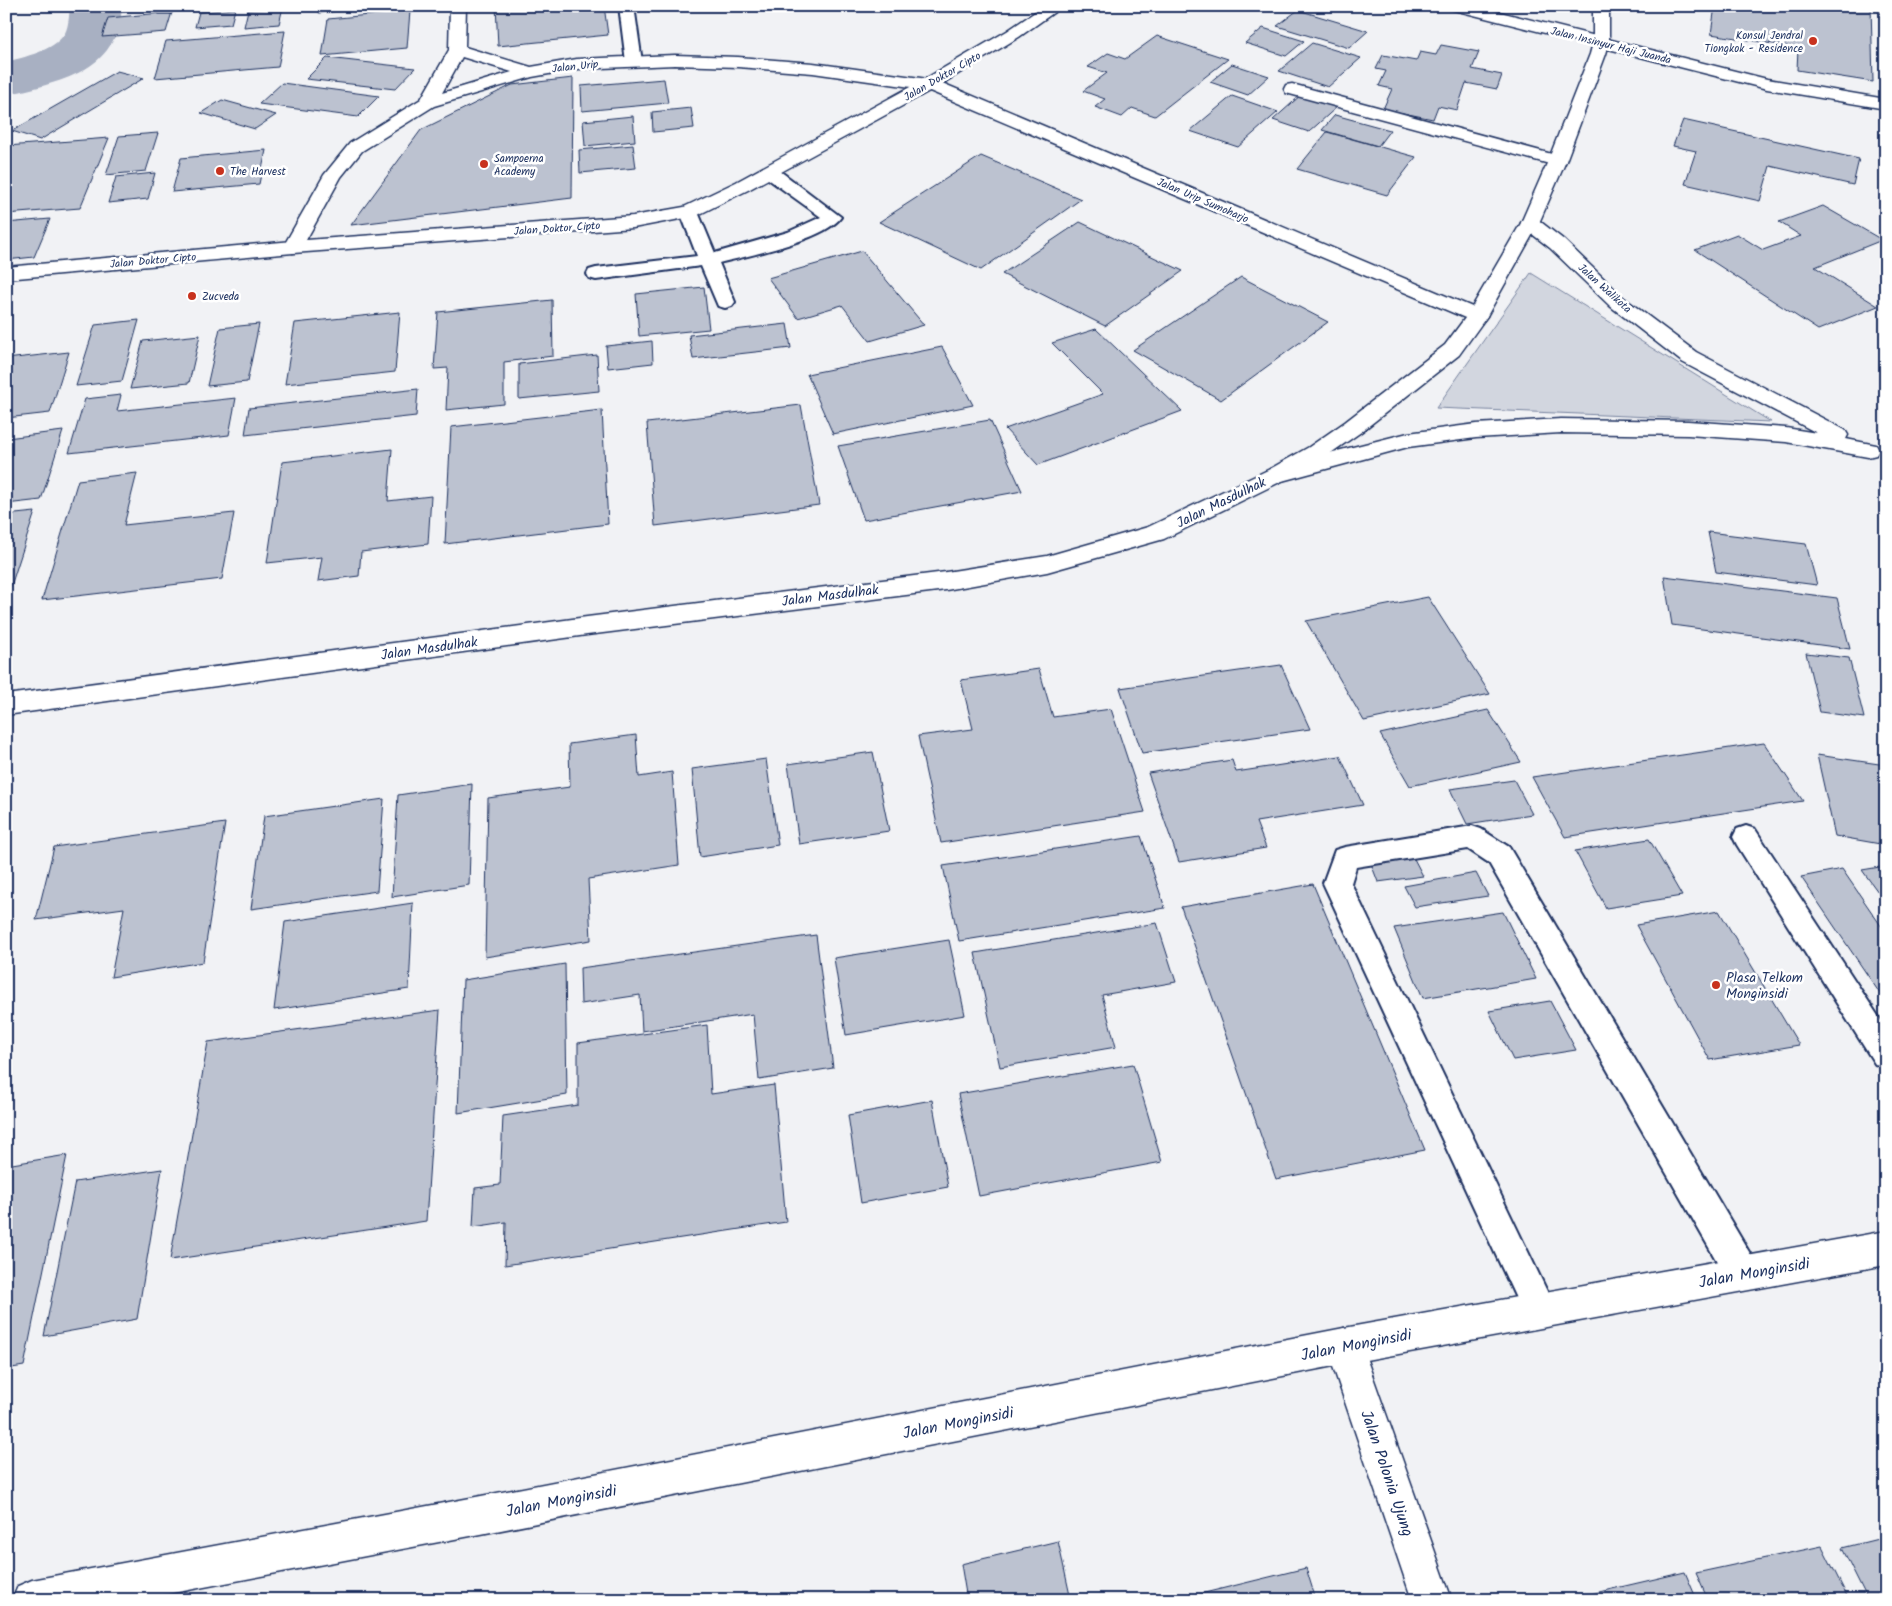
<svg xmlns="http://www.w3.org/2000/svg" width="1892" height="1606" font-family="Kalam,sans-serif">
  <rect width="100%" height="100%" fill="#f1f2f5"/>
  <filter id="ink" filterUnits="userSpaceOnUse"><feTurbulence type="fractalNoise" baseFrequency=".02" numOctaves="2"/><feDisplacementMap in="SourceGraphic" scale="10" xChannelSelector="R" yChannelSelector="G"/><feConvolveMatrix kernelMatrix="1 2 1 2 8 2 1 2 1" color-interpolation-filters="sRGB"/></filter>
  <g filter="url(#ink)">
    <path fill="#d2d6df" stroke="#76829e" d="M 1531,273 L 1771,422 L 1436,408 Z"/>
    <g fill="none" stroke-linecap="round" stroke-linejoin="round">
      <path fill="#a8b0c2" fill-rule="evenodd" d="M 70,6 L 122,6 C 118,73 59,82 6,95 L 6,62 C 24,57 54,51 65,33 C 69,25 69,15 70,6 Z"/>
    </g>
    <path fill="#bcc2d0" stroke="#1b2f5e" d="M 112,6 L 152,6 L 151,8 L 110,11 Z
      M 320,6 L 394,6 L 319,13 Z
      M 496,6 L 604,6 L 608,35 L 498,46 Z
      M 1715,6 L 1871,6 L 1873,82 L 1797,70 L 1798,48 L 1711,34 Z
      M 1880,6 L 1886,6 L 1886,18 L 1881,17 Z
      M 283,7 L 279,24 L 244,27 L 248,10 Z
      M 235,9 L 231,24 L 195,27 L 199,12 Z
      M 1298,10 L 1368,31 L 1349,48 L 1277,26 Z
      M 410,11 L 407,48 L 322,56 L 328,19 Z
      M 172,12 L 166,32 L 102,37 L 108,18 Z
      M 1263,28 L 1304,41 L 1286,56 L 1245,43 Z
      M 285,31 L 278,67 L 155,78 L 166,41 Z
      M 1157,36 L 1228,59 L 1155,116 L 1132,108 L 1122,117 L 1095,107 L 1105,99 L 1083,91 L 1107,73 L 1088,67 L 1108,53 L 1125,59 Z
      M 1312,43 L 1361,58 L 1328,87 L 1279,71 Z
      M 1441,45 L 1479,52 L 1472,69 L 1502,75 L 1497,89 L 1466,83 L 1457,110 L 1438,106 L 1433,119 L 1383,109 L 1392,89 L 1379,86 L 1386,71 L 1376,69 L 1383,55 L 1416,61 L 1420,52 L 1436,55 Z
      M 327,58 L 415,68 L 395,89 L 306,79 Z
      M 1232,64 L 1269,76 L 1248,95 L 1210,82 Z
      M 117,71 L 144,78 L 40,140 L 12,131 Z
      M 573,78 L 572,198 L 351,225 L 421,130 L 512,85 Z
      M 664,79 L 668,103 L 582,111 L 581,86 Z
      M 282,83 L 379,96 L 358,117 L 259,104 Z
      M 1302,94 L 1338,106 L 1309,132 L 1273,120 Z
      M 1232,96 L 1278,112 L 1238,147 L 1190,131 Z
      M 222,100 L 276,115 L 255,129 L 201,113 Z
      M 691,108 L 694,128 L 653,132 L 652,112 Z
      M 1335,115 L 1390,130 L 1378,146 L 1322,130 Z
      M 633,116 L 635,141 L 585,146 L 583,121 Z
      M 1683,120 L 1859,159 L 1853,185 L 1770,166 L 1760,201 L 1685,184 L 1696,151 L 1673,146 Z
      M 1327,132 L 1416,157 L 1387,195 L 1297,169 Z
      M 158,133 L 146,171 L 106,175 L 119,136 Z
      M 109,138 L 80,208 L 6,214 L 7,146 Z
      M 633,145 L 636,168 L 580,173 L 579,150 Z
      M 266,150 L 259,184 L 172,192 L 181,158 Z
      M 981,156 L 1081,199 L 981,270 L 879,222 Z
      M 155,173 L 148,199 L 108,203 L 116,177 Z
      M 1823,206 L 1882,240 L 1815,267 L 1878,306 L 1818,330 L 1695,250 L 1737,234 L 1763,250 L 1801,236 L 1779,222 Z
      M 50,219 L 34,257 L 6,260 L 6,223 Z
      M 1080,222 L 1183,271 L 1105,326 L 1002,274 Z
      M 862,251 L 924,325 L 870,341 L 842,305 L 798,318 L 768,278 Z
      M 1241,277 L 1328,322 L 1221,400 L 1133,350 Z
      M 704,287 L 709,329 L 639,336 L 636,294 Z
      M 552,300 L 553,356 L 504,362 L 504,404 L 446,410 L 448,368 L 434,369 L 438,312 Z
      M 400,312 L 395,372 L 285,384 L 295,323 Z
      M 139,320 L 122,381 L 76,386 L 95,325 Z
      M 259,324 L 247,382 L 207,386 L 220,328 Z
      M 787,324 L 791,348 L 693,359 L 689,335 Z
      M 1096,329 L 1182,411 L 1038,465 L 1005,429 L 1103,394 L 1052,343 Z
      M 200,335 L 189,383 L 130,389 L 143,341 Z
      M 652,341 L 653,363 L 608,368 L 606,346 Z
      M 942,347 L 973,405 L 833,434 L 807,374 Z
      M 69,352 L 50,413 L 6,418 L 6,359 Z
      M 597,355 L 599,391 L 519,399 L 519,364 Z
      M 418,389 L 416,416 L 245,435 L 249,408 Z
      M 121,395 L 117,411 L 236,398 L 229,435 L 69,453 L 85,399 Z
      M 801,405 L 819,505 L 655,526 L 647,423 Z
      M 602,410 L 608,524 L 445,544 L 451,427 Z
      M 990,420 L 1022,491 L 864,520 L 838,446 Z
      M 63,431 L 41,500 L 6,504 L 7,438 Z
      M 392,449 L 388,501 L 431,496 L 428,544 L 361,552 L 359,576 L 318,581 L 322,557 L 267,563 L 282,462 Z
      M 137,473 L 124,525 L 234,513 L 222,579 L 42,600 L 78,480 Z
      M 35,512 L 10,589 L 6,589 L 6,515 Z
      M 1708,532 L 1806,544 L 1817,585 L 1716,572 Z
      M 1664,576 L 1837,598 L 1850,649 L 1672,625 Z
      M 1428,597 L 1490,694 L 1364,721 L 1306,621 Z
      M 1806,653 L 1849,658 L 1864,718 L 1820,712 Z
      M 1281,665 L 1310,729 L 1142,753 L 1120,688 Z
      M 1039,669 L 1053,717 L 1111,709 L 1145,812 L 941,843 L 918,736 L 973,729 L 961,680 Z
      M 1488,710 L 1521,762 L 1410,786 L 1380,734 Z
      M 636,735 L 639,777 L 672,772 L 679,865 L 588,879 L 591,940 L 485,957 L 488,798 L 570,787 L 569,744 Z
      M 1764,743 L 1803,801 L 1565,837 L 1532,777 Z
      M 873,752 L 889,831 L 799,844 L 788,764 Z
      M 1817,755 L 1886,765 L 1886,845 L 1835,836 Z
      M 1340,756 L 1363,805 L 1256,822 L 1266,848 L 1179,862 L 1148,773 L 1232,760 L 1236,772 Z
      M 766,759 L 778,845 L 700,857 L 692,769 Z
      M 1514,780 L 1532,814 L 1467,824 L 1450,789 Z
      M 472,784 L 469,885 L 392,897 L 398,795 Z
      M 384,799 L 377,891 L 251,909 L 264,816 Z
      M 225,823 L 203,962 L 111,977 L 124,908 L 36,920 L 54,847 Z
      M 1141,836 L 1165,908 L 959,941 L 943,866 Z
      M 1649,839 L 1682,896 L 1606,908 L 1575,851 Z
      M 1411,853 L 1423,876 L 1378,882 L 1370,861 Z
      M 1886,866 L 1886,903 L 1862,870 Z
      M 1842,869 L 1886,933 L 1886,997 L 1883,998 L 1801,877 Z
      M 1476,873 L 1488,896 L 1415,907 L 1404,886 Z
      M 1313,884 L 1425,1150 L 1276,1179 L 1181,907 Z
      M 413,903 L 409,989 L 274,1010 L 285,922 Z
      M 1719,911 L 1799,1045 L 1710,1060 L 1636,925 Z
      M 1503,912 L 1536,979 L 1423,998 L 1394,928 Z
      M 1157,923 L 1176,982 L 1102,995 L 1116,1047 L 1000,1067 L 975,953 Z
      M 816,935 L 833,1068 L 759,1080 L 753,1014 L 642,1031 L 640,995 L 581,1004 L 580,968 Z
      M 949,940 L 965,1015 L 846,1035 L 834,958 Z
      M 565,964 L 567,1095 L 458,1113 L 463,980 Z
      M 1550,1001 L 1576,1050 L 1513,1060 L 1489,1011 Z
      M 440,1010 L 426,1221 L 170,1260 L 208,1042 Z
      M 707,1025 L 711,1094 L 774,1085 L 786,1222 L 505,1265 L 506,1222 L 473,1227 L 475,1188 L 500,1185 L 503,1116 L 578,1105 L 578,1043 Z
      M 1133,1064 L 1162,1162 L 979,1196 L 958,1094 Z
      M 932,1100 L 948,1187 L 861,1203 L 848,1115 Z
      M 67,1155 L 24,1366 L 6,1369 L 6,1165 Z
      M 162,1169 L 137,1319 L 44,1336 L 75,1182 Z
      M 1886,1537 L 1886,1600 L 1868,1600 L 1842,1548 Z
      M 1058,1541 L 1071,1600 L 967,1600 L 961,1564 Z
      M 1822,1546 L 1849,1600 L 1708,1600 L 1696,1573 Z
      M 1306,1568 L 1316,1600 L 1176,1600 Z
      M 1685,1572 L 1697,1600 L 1569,1599 Z"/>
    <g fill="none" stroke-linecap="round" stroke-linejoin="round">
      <defs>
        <path id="service" d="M 619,6 L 634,6 L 642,62 L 640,65 L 628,65 L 626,62 Z
          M 770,167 L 776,168 L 841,217 C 825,240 747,256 719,263 L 735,302 L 732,306 L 725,308 L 718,306 L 701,266 L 596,280 L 589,278 L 587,274 L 589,270 L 596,268 L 697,256 L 680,212 L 683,208 L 689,207 L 695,208 L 698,212 L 715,253 L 788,232 L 821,217 L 764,176 L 761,172 L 764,168 Z
          M 1472,826 L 1481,829 L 1509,847 L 1755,1262 L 1759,1274 L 1755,1286 L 1743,1290 L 1731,1286 L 1489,863 L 1468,849 L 1356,867 L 1351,883 L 1556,1310 L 1551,1322 L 1539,1327 L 1527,1322 L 1323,883 L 1335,850 L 1345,847 Z
          M 1746,826 L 1755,829 L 1886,1028 L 1886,1068 L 1875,1064 L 1737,845 L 1733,837 L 1737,829 Z"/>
        <path id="minor" d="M 158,6 L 174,6 L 171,13 L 159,13 L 157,10 Z
          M 450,6 L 466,6 L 465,47 L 531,67 L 577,59 L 675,55 L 738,57 L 813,63 L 935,80 L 1484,312 L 1487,316 L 1484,320 L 1477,322 L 1470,320 L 925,89 L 813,73 L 738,67 L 675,65 L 577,69 L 532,77 L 434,106 L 362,151 L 341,177 L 300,251 L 293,253 L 286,251 L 283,247 L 324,175 L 350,143 L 421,99 L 449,50 ZM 462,57 L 512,72 L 442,93 Z
          M 1292,84 L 1563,157 L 1566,161 L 1563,165 L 1557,166 L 1286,93 L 1284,89 L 1286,85 Z
          M 1530,217 L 1537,219 L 1564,240 L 1624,298 L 1696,352 L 1845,430 L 1848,435 L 1846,439 L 1876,445 L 1879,450 L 1876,455 L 1868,457 L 1786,442 L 1688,435 L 1561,433 L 1476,438 L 1408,447 L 1278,482 L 1270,479 L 1267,474 L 1270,469 L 1278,466 L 1408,433 L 1476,424 L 1561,419 L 1688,421 L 1786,428 L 1817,433 L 1682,362 L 1610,306 L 1550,248 L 1523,227 L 1521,223 L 1523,219 Z
          M 1344,1328 L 1357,1333 L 1362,1346 L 1452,1600 L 1412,1600 L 1326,1346 L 1331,1333 Z"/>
        <path id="tertiary" d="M 1044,6 L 1063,6 L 1019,37 L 935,88 L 748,190 L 696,216 L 633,228 L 293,253 L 6,279 L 6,267 L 293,241 L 633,216 L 684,207 L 736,182 L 923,80 L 1007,31 Z
          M 1593,6 L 1609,6 L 1609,43 L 1606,54 L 1566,161 L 1539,223 L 1487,316 L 1459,355 L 1361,432 L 1325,457 L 1286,479 L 1164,539 L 1047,572 L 946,590 L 587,635 L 6,715 L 6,695 L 587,617 L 946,572 L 1047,556 L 1148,527 L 1270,469 L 1309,447 L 1345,422 L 1445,345 L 1468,314 L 1521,223 L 1548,161 L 1590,54 L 1593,43 Z"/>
        <path id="secondary" d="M 1448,6 L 1476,6 L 1767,79 L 1886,99 L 1886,109 L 1767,89 L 1450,9 Z
          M 1886,1231 L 1886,1265 L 1344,1364 L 481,1534 L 136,1600 L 12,1600 L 18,1586 L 32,1580 L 481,1496 L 1344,1328 Z"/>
      </defs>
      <use href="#service" stroke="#1b2f5e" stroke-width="4"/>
      <use href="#minor" stroke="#1b2f5e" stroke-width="3"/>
      <use href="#tertiary" stroke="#1b2f5e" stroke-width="3"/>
      <use href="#secondary" stroke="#1b2f5e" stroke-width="3"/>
      <use href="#service" fill="#fff" fill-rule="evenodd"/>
      <use href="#minor" fill="#fff" fill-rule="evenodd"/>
      <use href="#tertiary" fill="#fff" fill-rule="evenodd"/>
      <use href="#secondary" fill="#fff" fill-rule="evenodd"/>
    </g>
  </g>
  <g fill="#c8321e" stroke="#fff" stroke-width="2">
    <circle cx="1813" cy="41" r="5"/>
    <circle cx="484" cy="164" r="5"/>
    <circle cx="220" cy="171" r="5"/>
    <circle cx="192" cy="296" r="5"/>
    <circle cx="1716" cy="985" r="5"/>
  </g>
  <g text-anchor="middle" stroke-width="5" stroke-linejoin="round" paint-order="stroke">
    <g font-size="11" fill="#1b2f5e" stroke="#fff" text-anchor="start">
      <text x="1803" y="39" text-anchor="end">Konsul Jendral<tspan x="1803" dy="13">Tiongkok - Residence</tspan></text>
      <text x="494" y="162">Sampoerna<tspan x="494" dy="13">Academy</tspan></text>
      <text x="230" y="175">The Harvest</text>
      <text x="202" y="300">Zucveda</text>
    </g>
    <g font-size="11" fill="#1b2f5e" stroke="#fff">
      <text transform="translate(1611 45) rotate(14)" y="4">Jalan Insinyur Haji Juanda</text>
      <text transform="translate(575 66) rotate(-6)" y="4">Jalan Urip</text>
      <text transform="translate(942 76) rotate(-30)" y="4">Jalan Doktor Cipto</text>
      <text transform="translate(1203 200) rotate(23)" y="4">Jalan Urip Sumoharjo</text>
      <text transform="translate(557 228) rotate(-4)" y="4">Jalan Doktor Cipto</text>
      <text transform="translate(153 260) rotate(-5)" y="4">Jalan Doktor Cipto</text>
      <text transform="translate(1605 288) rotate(42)" y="4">Jalan Walikota</text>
    </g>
    <g font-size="14" fill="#1b2f5e" stroke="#fff">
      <text transform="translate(1221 502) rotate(-26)" y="5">Jalan Masdulhak</text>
      <text transform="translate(830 595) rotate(-7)" y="5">Jalan Masdulhak</text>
      <text transform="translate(429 648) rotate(-8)" y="5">Jalan Masdulhak</text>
    </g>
    <g font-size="14" fill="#1b2f5e" stroke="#fff" text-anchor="start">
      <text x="1726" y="982">Plasa Telkom<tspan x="1726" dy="16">Monginsidi</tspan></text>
    </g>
    <g font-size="16" fill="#1b2f5e" stroke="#fff">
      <text transform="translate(1754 1272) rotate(-10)" y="6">Jalan Monginsidi</text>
      <text transform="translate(1356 1344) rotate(-11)" y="6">Jalan Monginsidi</text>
      <text transform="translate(958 1422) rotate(-11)" y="6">Jalan Monginsidi</text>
      <text transform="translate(1388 1473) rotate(71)" y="6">Jalan Polonia Ujung</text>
      <text transform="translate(561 1500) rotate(-11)" y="6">Jalan Monginsidi</text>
    </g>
  </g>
  <rect width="1892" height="1606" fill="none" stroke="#fff" stroke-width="25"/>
  <rect x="12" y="12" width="1867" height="1581" fill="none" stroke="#1b2f5e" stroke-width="2" filter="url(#ink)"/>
</svg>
